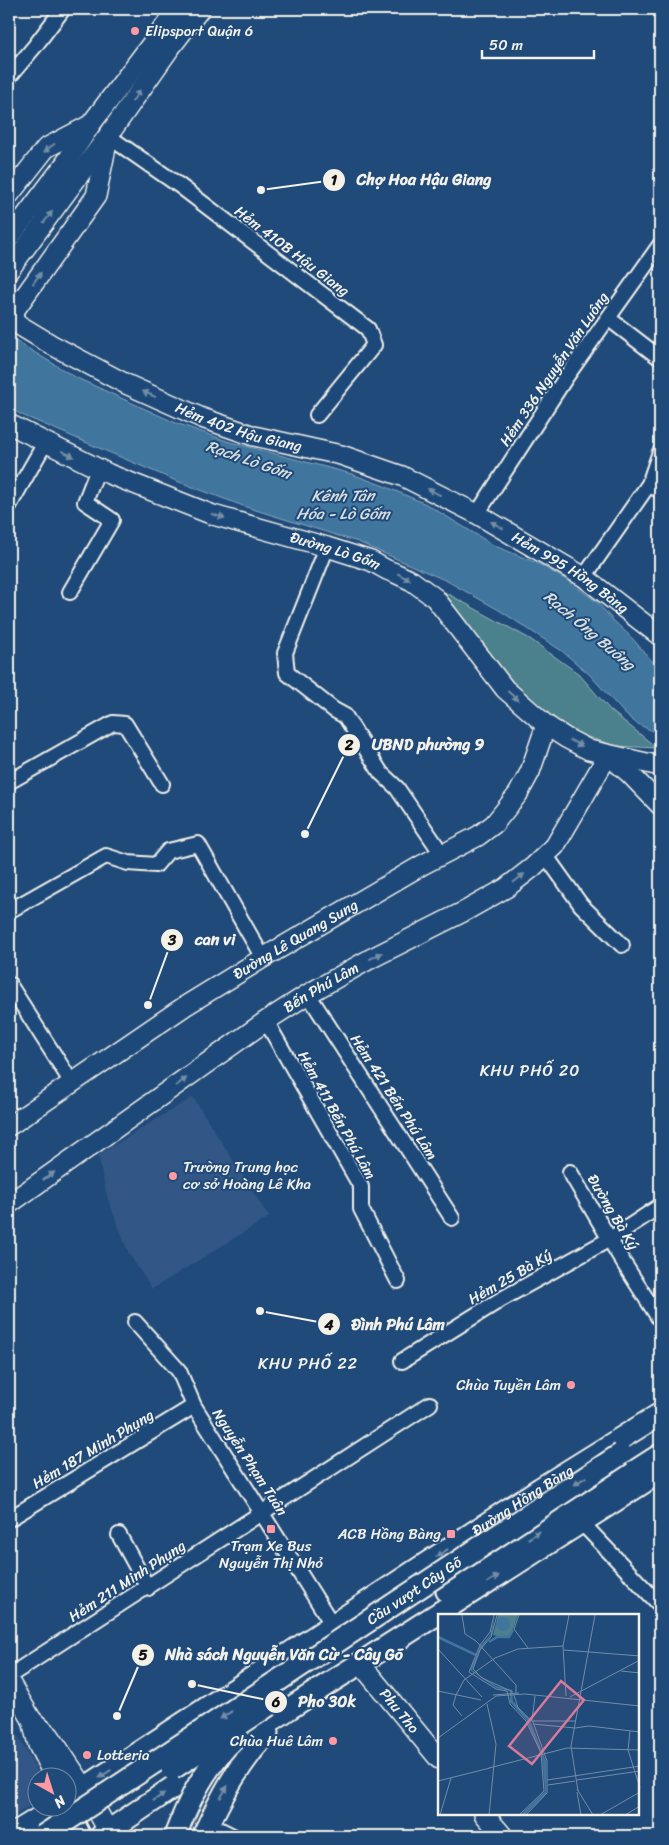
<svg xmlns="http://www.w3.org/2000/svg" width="669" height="1845" font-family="Sriracha,sans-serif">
  <rect width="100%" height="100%" fill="#1f4a7a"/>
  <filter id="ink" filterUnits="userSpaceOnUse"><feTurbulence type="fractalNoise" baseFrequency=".02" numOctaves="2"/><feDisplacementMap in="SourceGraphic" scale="10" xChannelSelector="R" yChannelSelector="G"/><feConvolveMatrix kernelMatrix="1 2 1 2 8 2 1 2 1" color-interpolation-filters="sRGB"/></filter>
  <g filter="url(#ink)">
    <path fill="#315786" d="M 193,1097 L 269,1217 L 152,1289 L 129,1254 L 107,1197 L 98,1155 Z
      M 9,1720 L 40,1777 L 38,1778 L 37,1801 L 9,1819 Z"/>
    <path fill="#4c808d" stroke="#a0b8ba" d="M 421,579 L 530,639 L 579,674 L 610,710 L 657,748 L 616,746 L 563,729 L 528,701 Z"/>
    <path fill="#41759e" stroke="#89a7bc" d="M 9,337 L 77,378 L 176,423 L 230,442 L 352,474 L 384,486 L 426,504 L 495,546 L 537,563 L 565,579 L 596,601 L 613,620 L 631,637 L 660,670 L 660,735 L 636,723 L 625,714 L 589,674 L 562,651 L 499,610 L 447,581 L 358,542 L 246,507 L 174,480 L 22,415 L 9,408 Z"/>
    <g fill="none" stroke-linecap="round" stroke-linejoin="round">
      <defs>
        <path id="street" d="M 9,77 L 35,46 L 63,9
          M 108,136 L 180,186 L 368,329 L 374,345 L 317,415
          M 608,318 L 660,358
          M 649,484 L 660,491
          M 9,506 L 45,443
          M 477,514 L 566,377 L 660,245
          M 327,547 L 285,653 L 287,673 L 334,710 L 345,716 L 381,773 L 397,788 L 442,854
          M 584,577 L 649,484 L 660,452
          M 70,592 L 112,520 L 85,502 L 98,469
          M 9,782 L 113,723 L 125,724 L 162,784
          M 546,856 L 581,905 L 622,945
          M 9,911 L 106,856 L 128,863 L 156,865 L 168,851 L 198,844 L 263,958
          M 9,984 L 72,1083
          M 308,994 L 452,1218
          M 266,1021 L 361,1187 L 361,1209 L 398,1281
          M 570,1172 L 623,1262 L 660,1320
          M 135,1322 L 179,1371 L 194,1406 L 332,1624
          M 402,1361 L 500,1300 L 610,1239 L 660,1206
          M 9,1519 L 194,1406
          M 582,1523 L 660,1605
          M 119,1535 L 148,1588
          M 9,1676 L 430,1404
          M 209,1824 L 233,1836"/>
        <g id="secondary">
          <path d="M 9,195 L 46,148 L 88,126"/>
          <path d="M 9,238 L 65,164 L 91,124 L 178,9"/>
          <path d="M 9,270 L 108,136 L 170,48 L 200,9"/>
          <path d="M 9,318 L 96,196 L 107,143"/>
          <path id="s1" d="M 9,319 L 52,345 L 126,384 L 202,418 L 254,436 L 341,455 L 402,476 L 477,514 L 584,577 L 660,636"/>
          <path id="s2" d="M 9,424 L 109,474 L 213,515 L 327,547 L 371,561 L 387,570 L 395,573 L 412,581 L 435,598 L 505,689 L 546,725 L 566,738 L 589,750 L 660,766"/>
          <path d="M 609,756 L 629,773 L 660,805"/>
          <path id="s3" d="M 9,1126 L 185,1006 L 263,958 L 422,865 L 478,836 L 494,824 L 518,794 L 530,772 L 546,725"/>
          <path id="s4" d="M 9,1204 L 266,1021 L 308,994 L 370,959 L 467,910 L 506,888 L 533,867 L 555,846 L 608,755"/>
          <path id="s5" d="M 360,1663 L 439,1759"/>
          <path d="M 9,1681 L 32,1720 L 38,1745 L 55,1778"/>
          <path d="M 32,1720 L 50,1736 L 84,1787 L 111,1836"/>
          <path d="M 484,1814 L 503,1836"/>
        </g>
        <g id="primary">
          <path d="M 447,1591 L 660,1455"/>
          <path id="s6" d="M 68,1799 L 541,1488 L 660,1414"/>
          <path d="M 66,1808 L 80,1836"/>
          <path d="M 10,1836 L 55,1808"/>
          <path d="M 101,1836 L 290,1708 L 660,1472"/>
          <path d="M 203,1836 C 221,1797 238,1765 267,1733"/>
        </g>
      </defs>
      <use href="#street" stroke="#f4f1e8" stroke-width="18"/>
      <use href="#secondary" stroke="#f4f1e8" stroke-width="22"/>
      <use href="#primary" stroke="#f4f1e8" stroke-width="25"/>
      <use href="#street" stroke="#1f4a7a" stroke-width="14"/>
      <use href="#secondary" stroke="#1f4a7a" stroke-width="19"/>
      <use href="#primary" stroke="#1f4a7a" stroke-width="21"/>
      <defs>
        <g id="primary-bridge">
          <path d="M 172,1769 L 272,1703"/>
          <path id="s7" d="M 43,1836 L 621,1454"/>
          <path d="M 175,1836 C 189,1799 207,1763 237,1736"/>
        </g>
      </defs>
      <use href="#primary-bridge" stroke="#f4f1e8" stroke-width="25" stroke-linecap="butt"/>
      <use href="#primary-bridge" stroke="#1f4a7a" stroke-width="21"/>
    </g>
    <defs><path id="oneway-solid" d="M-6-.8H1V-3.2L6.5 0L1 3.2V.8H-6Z" transform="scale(1.25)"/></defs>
    <g fill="#748da6">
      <use href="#oneway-solid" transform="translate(136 96) rotate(-55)"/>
      <use href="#oneway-solid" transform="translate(49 148) rotate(143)"/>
      <use href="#oneway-solid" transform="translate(48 217) rotate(-53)"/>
      <use href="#oneway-solid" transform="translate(37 278) rotate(-54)"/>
      <use href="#oneway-solid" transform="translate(149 394) rotate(-156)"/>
      <use href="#oneway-solid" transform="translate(68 454) rotate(26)"/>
      <use href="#oneway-solid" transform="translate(434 492) rotate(-153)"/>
      <use href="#oneway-solid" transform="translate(218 516) rotate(17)"/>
      <use href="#oneway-solid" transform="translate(497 525) rotate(-150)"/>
      <use href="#oneway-solid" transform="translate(404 577) rotate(28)"/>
      <use href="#oneway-solid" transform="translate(513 696) rotate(42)"/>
      <use href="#oneway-solid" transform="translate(576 743) rotate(27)"/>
      <use href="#oneway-solid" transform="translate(519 878) rotate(-39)"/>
      <use href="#oneway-solid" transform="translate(376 956) rotate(-27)"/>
      <use href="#oneway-solid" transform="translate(181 1082) rotate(-36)"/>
      <use href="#oneway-solid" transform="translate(49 1176) rotate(-35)"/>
      <use href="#oneway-solid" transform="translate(580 1481) rotate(147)"/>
      <use href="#oneway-solid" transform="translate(534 1535) rotate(-33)"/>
      <use href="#oneway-solid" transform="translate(442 1553) rotate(147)"/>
      <use href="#oneway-solid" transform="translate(493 1579) rotate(-32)"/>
      <use href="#oneway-solid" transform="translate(226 1715) rotate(146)"/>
      <use href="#oneway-solid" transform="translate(105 1774) rotate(147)"/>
      <use href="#oneway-solid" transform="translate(224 1792) rotate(-59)"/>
      <use href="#oneway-solid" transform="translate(159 1797) rotate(-34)"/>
    </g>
  </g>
  <g fill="#ff9aa2" stroke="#1f4a7a" stroke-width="2">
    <circle cx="135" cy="31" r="5"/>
    <circle cx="173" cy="1176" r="5"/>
    <circle cx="571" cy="1385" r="5"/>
    <rect x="266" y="1524" width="10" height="10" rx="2.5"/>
    <rect x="446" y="1529" width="10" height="10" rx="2.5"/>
    <circle cx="333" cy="1741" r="5"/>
    <circle cx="87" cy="1755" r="5"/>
  </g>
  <g text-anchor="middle" stroke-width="4" stroke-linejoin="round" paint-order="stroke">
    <g font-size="15" fill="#f4f1e8" stroke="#1f4a7a" text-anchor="start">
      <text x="145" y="36">Elipsport Quận 6</text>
      <text x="183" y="1172">Trường Trung học<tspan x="183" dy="17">cơ sở Hoàng Lê Kha</tspan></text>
      <text x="561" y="1390" text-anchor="end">Chùa Tuyền Lâm</text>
      <text x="441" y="1539" text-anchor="end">ACB Hồng Bàng</text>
      <text x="271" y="1551" text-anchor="middle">Trạm Xe Bus<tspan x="271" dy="17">Nguyễn Thị Nhỏ</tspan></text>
      <text x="323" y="1746" text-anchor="end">Chùa Huê Lâm</text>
      <text x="97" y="1760">Lotteria</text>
    </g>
    <g font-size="15" fill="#f4f1e8" stroke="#1f4a7a">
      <text transform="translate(292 251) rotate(37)" y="5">Hẻm 410B Hậu Giang</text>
      <text transform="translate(554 369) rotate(-56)" y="5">Hẻm 336 Nguyễn Văn Luông</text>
      <text dy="5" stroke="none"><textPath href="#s1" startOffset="255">Hẻm 402 Hậu Giang</textPath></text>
      <text dy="5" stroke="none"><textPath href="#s2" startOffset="351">Đường Lò Gốm</textPath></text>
      <text dy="5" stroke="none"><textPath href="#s1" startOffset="620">Hẻm 995 Hồng Bàng</textPath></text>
      <text dy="5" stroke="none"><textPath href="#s3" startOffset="342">Đường Lê Quang Sung</textPath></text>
      <text dy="5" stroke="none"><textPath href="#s4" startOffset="380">Bến Phú Lâm</textPath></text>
      <text transform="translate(394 1097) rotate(57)" y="5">Hẻm 421 Bến Phú Lâm</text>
      <text transform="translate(337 1115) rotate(61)" y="5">Hẻm 411 Bến Phú Lâm</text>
      <text transform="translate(613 1212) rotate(59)" y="5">Đường Bà Ký</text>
      <text transform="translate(510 1277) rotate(-30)" y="5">Hẻm 25 Bà Ký</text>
      <text transform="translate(93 1449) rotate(-31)" y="5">Hẻm 187 Minh Phụng</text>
      <text transform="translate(250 1462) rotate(57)" y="5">Nguyễn Phạm Tuân</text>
      <text dy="5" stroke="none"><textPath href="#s6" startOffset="544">Đường Hồng Bàng</textPath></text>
      <text transform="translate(127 1581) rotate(-33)" y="5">Hẻm 211 Minh Phụng</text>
      <text dy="5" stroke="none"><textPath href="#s7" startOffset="445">Cầu vượt Cây Gõ</textPath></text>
      <text dy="5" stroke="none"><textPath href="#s5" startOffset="62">Phu Tho</textPath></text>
    </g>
    <g font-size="16" font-style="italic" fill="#d9dedd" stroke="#1f4a7a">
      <text transform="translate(249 459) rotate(19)" y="6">Rạch Lò Gốm</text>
      <text x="343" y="501">Kênh Tân<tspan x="343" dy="18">Hóa - Lò Gốm</tspan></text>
      <text transform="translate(590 630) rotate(40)" y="6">Rạch Ông Buông</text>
    </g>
    <g font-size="16" letter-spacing="1" fill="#f4f1e8" stroke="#1f4a7a">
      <text x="530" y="1076">KHU PHỐ 20</text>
      <text x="308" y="1369">KHU PHỐ 22</text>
    </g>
  </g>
  <g transform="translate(438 1614)">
    <rect width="201" height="201" fill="#1f4a7a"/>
    <path d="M 60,1 L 80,1 L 73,21 L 67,24 L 55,21 Z" fill="#4c808d"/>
    <path d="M 57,1 L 54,20 L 43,35 L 34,56 L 58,72 L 74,76 L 75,87 L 92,106 L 108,147 L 108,180 L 87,201 L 82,201 L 107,177 L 104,142 L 89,107 L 72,88 L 72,77 L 58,74 L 32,56 L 43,31 L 52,21 ZM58 10a7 7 0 1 1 14 0a7 7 0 1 1-14 0Z" fill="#41759e"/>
    <path fill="none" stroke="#41759e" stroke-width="2.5" d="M 0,23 L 38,41M 51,28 L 59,23 L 71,23 L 75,16"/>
    <path fill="none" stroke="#748da6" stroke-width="1" d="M 24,1 L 27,20 L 38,27 L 78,71 L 78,79M 56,1 L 52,18 L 42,31 L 31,58 L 58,75 L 69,77 L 72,90 L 88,107 L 103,139 L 106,177 L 81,201M 59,1 L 53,23 L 42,36 L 35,55 L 44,64 L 75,78M 81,1 L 76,15 L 90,34M 125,32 L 128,82M 125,32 L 131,1M 0,35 L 44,83M 126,36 L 202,42M 183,57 L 202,59M 0,77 L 43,86M 18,81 L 15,91 L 24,102M 18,81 L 26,66 L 57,44 L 80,35 L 125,32M 55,81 L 81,79M 76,81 L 80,94 L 95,108 L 109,147 L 109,179 L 88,201M 132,83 L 202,46M 49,90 L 58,130 L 51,201M 94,106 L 97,82M 94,107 L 137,107M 95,110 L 137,114 L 151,112 L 202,118M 192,117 L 190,136 L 202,174M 0,124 L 58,82 L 87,80 L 202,92M 51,154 L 129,134 L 202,136M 109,166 L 202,152M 139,166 L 202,157M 0,167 L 52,154M 110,171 L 137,167M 139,175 L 155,201M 140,177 L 133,132 L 157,1M 139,178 L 143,201M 2,201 L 13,164M 162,201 L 202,178M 187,201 L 202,192"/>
    <path fill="#d87a9a" fill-opacity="0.15" stroke="#d87a9a" stroke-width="2.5" d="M 123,67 L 146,86 L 94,150 L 71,132 Z"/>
    <rect width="201" height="201" fill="none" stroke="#f4f1e8" stroke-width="2.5"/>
  </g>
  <path fill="none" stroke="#f4f1e8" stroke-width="2" d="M261 190L334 180M305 834L349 745M148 1005L172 940M260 1311L329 1324M117 1716L143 1655M192 1684L276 1702"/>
  <g fill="#f4f1e8" stroke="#1f4a7a" stroke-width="2">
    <circle cx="261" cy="190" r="5"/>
    <circle cx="305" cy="834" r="5"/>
    <circle cx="148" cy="1005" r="5"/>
    <circle cx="260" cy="1311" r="5"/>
    <circle cx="117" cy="1716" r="5"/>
    <circle cx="192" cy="1684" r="5"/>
    <circle cx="334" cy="180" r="12"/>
    <circle cx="349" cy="745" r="12"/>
    <circle cx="172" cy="940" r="12"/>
    <circle cx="329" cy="1324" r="12"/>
    <circle cx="143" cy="1655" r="12"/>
    <circle cx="276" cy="1702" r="12"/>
  </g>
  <g font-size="15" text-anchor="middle" font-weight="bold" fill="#111">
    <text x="334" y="185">1</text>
    <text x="349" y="750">2</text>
    <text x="172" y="945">3</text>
    <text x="329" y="1330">4</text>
    <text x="143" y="1660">5</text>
    <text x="276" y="1707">6</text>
  </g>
  <g font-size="16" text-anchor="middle" font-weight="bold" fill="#f4f1e8" stroke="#1f4a7a" stroke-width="4" stroke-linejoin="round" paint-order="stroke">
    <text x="424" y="185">Chợ Hoa Hậu Giang</text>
    <text x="428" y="750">UBND phường 9</text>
    <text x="215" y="945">can vi</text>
    <text x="398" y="1330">Đình Phú Lâm</text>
    <text x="284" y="1660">Nhà sách Nguyễn Văn Cừ - Cây Gõ</text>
    <text x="327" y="1707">Pho 30k</text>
  </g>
  <rect width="669" height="1845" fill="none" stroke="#1f4a7a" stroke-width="30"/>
  <rect x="15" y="15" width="639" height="1815" fill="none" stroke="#f4f1e8" stroke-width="2" filter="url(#ink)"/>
  <g transform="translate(52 1792) rotate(141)"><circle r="24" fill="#1f4a7a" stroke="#748da6"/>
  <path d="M0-4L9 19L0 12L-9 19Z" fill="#ff9aa2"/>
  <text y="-8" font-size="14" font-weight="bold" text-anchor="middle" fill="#f4f1e8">N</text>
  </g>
  <path d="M482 50v8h112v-8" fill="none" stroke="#f4f1e8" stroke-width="2.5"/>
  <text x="489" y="50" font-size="15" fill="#f4f1e8" stroke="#1f4a7a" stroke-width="4" paint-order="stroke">50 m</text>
</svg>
